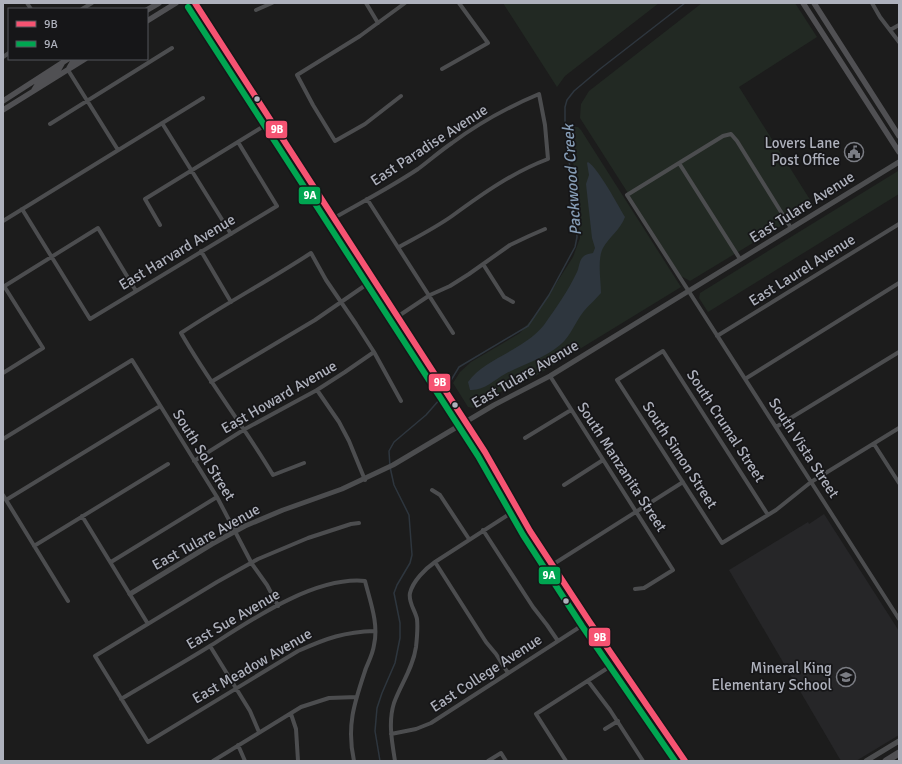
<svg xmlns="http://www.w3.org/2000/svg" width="902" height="764" font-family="Signika,sans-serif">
  <rect width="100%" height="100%" fill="#1c1c1c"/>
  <path fill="#262628" d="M 824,514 L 899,631 L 899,735 L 856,761 L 841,761 L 729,570 L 808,522 L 809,524 Z"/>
  <path fill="#222923" d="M 503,3 L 659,3 L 565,76 L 557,87 Z
    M 702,3 L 795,3 L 817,37 L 739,87 L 814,206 L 690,281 L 681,276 L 580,118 L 581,104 L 589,91 Z
    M 570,127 L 578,127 L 581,130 L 681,287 L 534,377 L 498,393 L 473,408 L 468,407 L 453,383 L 460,372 L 471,362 L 520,333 L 538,312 L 573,257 L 580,238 Z
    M 898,171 L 899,172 L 899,194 L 708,312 L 699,298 L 700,293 Z"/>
  <path fill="#2e363e" d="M 588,162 C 598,168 618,205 625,217 C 621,229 609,237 603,248 C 597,259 601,281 601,293 C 596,299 590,304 584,311 C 575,322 571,336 560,345 C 544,359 523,364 505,374 C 494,380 484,391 470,390 L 468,382 C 485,358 523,351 544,325 C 556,308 568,291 577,272 C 579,268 579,262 582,258 C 585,254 589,254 593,253 L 595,248 L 592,238 L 586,184 L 589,175 L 587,163 Z"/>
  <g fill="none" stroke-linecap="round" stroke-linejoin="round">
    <path stroke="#2e363e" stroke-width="1.5" d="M 450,382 L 459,367 L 528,326 L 549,295 L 575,247 L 577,237 L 565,121 L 565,107 L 567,100 L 574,91 L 600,69 L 685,3
      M 380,761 L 375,731 L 377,708 L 382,693 L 395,663 L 400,638 L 400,623 L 394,593 L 397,585 L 410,563 L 412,555 L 409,515 L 394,485 L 390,467 L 389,451 L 394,442 L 426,415 L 440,399"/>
    <path stroke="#4c4d4f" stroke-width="4" d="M 27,3 L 31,9
      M 366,3 L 378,23
      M 872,3 L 880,17 L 899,42
      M 82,9 L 92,3
      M 256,10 L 272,3
      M 890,30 L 899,25
      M 3,57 L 9,53
      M 442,69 L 488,43 L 459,3
      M 68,70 L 118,150
      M 401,96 L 365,124 L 335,141 L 313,105 L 297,75 L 360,36 L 405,3
      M 162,123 L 231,234
      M 50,124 L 172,48
      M 679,163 L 740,259
      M 367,199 L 453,333
      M 22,209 L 90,319 L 277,206 L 238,142
      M 334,218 C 362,202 391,187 418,169 C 429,161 440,151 452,143 C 479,123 508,107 539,94 L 545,125 L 548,159 C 513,172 482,194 452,216 C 435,228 417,237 399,247
      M 3,221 L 203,98
      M 160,225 L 145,199 L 272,121
      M 791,228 L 737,141 L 731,134 L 723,136 L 627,195 L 899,619
      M 201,251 L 231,302
      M 483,264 L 504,297 L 513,302
      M 3,287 L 98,228 L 136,291
      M 397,317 L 430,295 L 450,286 L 469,274 L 510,245 L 529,236 L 545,229
      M 717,336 L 899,224
      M 3,373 L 43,348 L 4,286
      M 550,376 L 673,570 L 644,588 L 635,589
      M 745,379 L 899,283
      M 211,382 L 315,320 L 373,280
      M 317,390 L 339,422 L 349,441 L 365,480
      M 776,427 L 899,352
      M 525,438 L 571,410
      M 3,439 L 132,360 L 217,497 L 252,564 L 267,585 L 278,606
      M 874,444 L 899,483
      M 194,461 L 245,429 L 317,390 L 345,372 L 374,352
      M 304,463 L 273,475 C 244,426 209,382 181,333 C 223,305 268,281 311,253 L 326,280 L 356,324 L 374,352 L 401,401
      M 564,485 L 603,460
      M 432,490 L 440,495 L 469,539
      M 3,495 L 68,601
      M 6,500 L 160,406
      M 768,515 L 663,351 L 617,380 L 722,543 L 776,510 L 811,482 L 899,428
      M 82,516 L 148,624
      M 359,523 L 351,524 L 308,538 L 258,559 L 217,582 L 95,656 L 148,742 L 298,651 C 327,638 344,632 375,631
      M 483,530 L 533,607 L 547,625 L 558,641
      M 34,546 L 168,464
      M 111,562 L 217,497
      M 435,562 L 486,642 L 496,654 L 508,673
      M 552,565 L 683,482
      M 210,646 L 250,711 L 259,732
      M 588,681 L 610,710 L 643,761
      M 121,699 C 151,681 181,664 210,646 C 251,620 315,576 365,581 C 370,601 379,624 374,645 C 373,653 369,661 366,668 C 355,701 346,725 354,761
      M 291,714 L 296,729 L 298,761
      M 605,729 L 618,721
      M 391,734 L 416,729 L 431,723 L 589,621
      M 238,745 L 245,761
      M 213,761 L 301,707 L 329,698 L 357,697
      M 395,761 C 392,742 388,722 394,703 C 401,684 413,668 416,647 C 417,638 418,628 417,619 C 415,610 408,602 410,593 C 413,581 425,569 435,562 L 517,509
      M 488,761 L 501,753 L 506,761
      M 566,761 L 536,714 L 617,662"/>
    <path stroke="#4c4d4f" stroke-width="5" d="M 195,3 L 485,452 L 530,531 L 589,621 L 685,761
      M 130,594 L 212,544 L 245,526 L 283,510 L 342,489 L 393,465 L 494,405 L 550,376 L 899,162
      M 866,761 L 899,741"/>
    <path stroke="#505053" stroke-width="5.5" d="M 803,3 L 899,152
      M 814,3 L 899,136
      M 147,10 L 159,3
      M 147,21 L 176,3
      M 69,68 L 73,61 L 76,59
      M 34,90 L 39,82 L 59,69 L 63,62
      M 3,101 L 68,59
      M 3,110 L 85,59"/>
    <path stroke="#4f4f52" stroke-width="7" d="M 886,761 L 899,753"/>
    <defs>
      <path id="bus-1" d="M 195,3 L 485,452 L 530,531 L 589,621 L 685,761"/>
      <path id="bus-2" d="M 188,7 L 478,456 L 523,535 L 582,626 L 675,761"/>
    </defs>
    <use href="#bus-1" stroke="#161618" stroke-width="9"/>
    <use href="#bus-2" stroke="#161618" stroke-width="9"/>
    <use href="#bus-1" stroke="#f65372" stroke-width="6"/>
    <use href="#bus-2" stroke="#00a651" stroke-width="6"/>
  </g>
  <defs>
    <symbol id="civic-ring" viewBox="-11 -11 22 22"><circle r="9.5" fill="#161618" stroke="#7b7d84" stroke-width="1.5"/><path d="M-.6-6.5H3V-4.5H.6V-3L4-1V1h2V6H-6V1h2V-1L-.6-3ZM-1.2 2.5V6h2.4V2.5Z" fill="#7b7d84"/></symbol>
    <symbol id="school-ring" viewBox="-11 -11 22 22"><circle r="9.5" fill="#161618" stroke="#7b7d84" stroke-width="1.5"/><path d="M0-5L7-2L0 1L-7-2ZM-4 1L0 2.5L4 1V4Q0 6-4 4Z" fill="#7b7d84"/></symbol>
  </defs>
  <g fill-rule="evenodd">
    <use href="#civic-ring" x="843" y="141" width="22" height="22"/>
    <use href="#school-ring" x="835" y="666" width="22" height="22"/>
  </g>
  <g fill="#aeb1bc" stroke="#161618" stroke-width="1.5">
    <circle cx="257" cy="99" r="3.5"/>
    <circle cx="455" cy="405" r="3.5"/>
    <circle cx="566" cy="601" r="3.5"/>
  </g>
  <g text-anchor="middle" stroke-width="3.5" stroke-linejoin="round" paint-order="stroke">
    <g font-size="15" fill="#aeb1bc" stroke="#161618" text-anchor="end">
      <text x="840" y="148">Lovers Lane<tspan x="840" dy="17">Post Office</tspan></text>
      <text x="832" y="673">Mineral King<tspan x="832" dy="17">Elementary School</tspan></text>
    </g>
    <g font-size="15" fill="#aeb1bc" stroke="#161618">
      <text transform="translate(429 145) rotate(-33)" y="5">East Paradise Avenue</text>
      <text transform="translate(802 207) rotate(-32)" y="5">East Tulare Avenue</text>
      <text transform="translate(177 252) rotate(-31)" y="5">East Harvard Avenue</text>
      <text transform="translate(802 270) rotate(-32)" y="5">East Laurel Avenue</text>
      <text transform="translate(525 374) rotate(-30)" y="5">East Tulare Avenue</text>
      <text transform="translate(279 397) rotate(-30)" y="5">East Howard Avenue</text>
      <text transform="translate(726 426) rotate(57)" y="5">South Crumal Street</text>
      <text transform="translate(804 448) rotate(57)" y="5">South Vista Street</text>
      <text transform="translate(204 455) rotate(58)" y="5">South Sol Street</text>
      <text transform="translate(680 455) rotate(57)" y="5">South Simon Street</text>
      <text transform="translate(622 467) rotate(57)" y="5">South Manzanita Street</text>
      <text transform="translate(206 537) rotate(-29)" y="5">East Tulare Avenue</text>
      <text transform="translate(233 619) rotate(-30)" y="5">East Sue Avenue</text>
      <text transform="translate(252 666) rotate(-30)" y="5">East Meadow Avenue</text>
      <text transform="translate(486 673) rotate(-33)" y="5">East College Avenue</text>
    </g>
    <g font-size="16" font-style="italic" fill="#869db6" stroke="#161618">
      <text transform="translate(571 180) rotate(-94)" y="6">Packwood Creek</text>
    </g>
  </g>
  <g stroke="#161618" stroke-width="1.5">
    <rect x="265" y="120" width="23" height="19" rx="4" fill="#f65372"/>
    <rect x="298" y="186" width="23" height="19" rx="4" fill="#00a651"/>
    <rect x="428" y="373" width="23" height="19" rx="4" fill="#f65372"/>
    <rect x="538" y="566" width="23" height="19" rx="4" fill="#00a651"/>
    <rect x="588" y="627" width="23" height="20" rx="4" fill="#f65372"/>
  </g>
  <g font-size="11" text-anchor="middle" font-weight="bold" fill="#fff">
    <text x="277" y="133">9B</text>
    <text x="310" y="199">9A</text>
    <text x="440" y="386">9B</text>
    <text x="549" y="579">9A</text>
    <text x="600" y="641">9B</text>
  </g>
  <rect width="902" height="764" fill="none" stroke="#aeb1bc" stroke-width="8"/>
  <rect x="8" y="8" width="140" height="52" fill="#161618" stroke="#53545a"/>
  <rect x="16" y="21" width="20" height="6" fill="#f65372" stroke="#53545a"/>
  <text x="44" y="28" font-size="12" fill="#aeb1bc">9B</text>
  <rect x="16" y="41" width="20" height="6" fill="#00a651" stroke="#53545a"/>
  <text x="44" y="48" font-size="12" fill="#aeb1bc">9A</text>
</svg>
